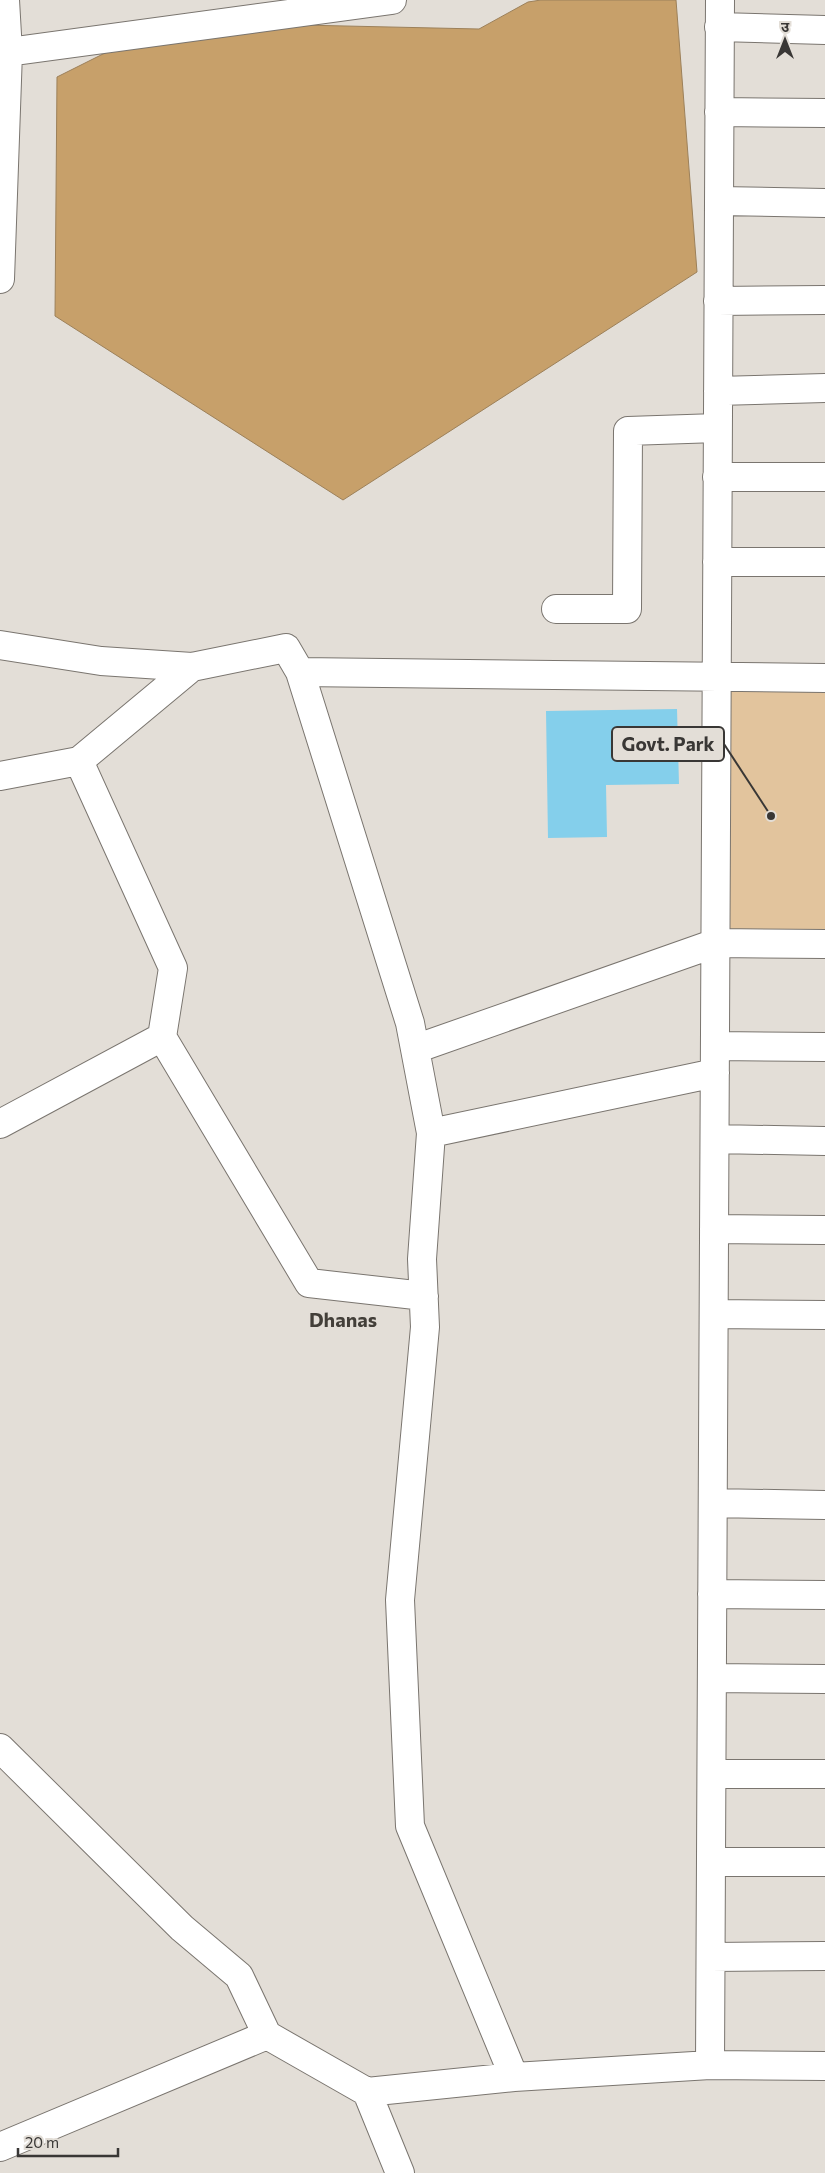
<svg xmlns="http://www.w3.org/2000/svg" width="825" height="2173" font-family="Commissioner,'Noto Sans Devanagari',sans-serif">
  <rect width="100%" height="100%" fill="#e3ded7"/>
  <path fill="#e2c49d" d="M 716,689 L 825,689 L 825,944 L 716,943 Z"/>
  <path fill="#c7a06a" stroke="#9c805a" d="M 541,0 L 676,0 L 697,272 L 343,500 L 55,316 L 57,77 L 167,22 L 479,29 L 528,2 Z"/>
  <path fill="#84cfeb" d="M 677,709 L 679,784 L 606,785 L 607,837 L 548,838 L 546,711 Z"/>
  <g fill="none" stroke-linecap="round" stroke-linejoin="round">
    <defs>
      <path id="minor" d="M 719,27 L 825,30
        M 8,52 L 392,0
        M 719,112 L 825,113
        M 719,201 L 825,203
        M 0,279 L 8,52 L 5,0
        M 718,301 L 825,300
        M 718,391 L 825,388
        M 717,477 L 825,477
        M 717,562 L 825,562
        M 556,609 L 627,609 L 628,431 L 717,428
        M 0,645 L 101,661 L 192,667 L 286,648 L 300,672 L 410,1023 L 431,1133 L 422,1259 L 425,1327 L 400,1600 L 410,1826 L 514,2077
        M 300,672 L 825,678
        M 79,761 L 173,968 L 162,1037 L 309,1283 L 424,1296
        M 0,776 L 79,761 L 192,667
        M 715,1046 L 825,1047
        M 415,1049 L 716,943 L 825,944
        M 0,1124 L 162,1037
        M 431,1133 L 715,1073
        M 715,1139 L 825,1141
        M 714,1229 L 825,1230
        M 714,1314 L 825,1315
        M 713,1503 L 825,1505
        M 712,1594 L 825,1595
        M 712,1678 L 825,1679
        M 0,1748 L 182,1928 L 239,1976 L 267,2035 L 367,2092 L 400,2173
        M 712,1774 L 825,1774
        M 711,1862 L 825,1862
        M 711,1957 L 825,1956
        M 710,2065 L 720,0
        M 367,2092 L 514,2077 L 710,2065 L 825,2066
        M 0,2147 L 267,2035"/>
    </defs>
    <use href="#minor" stroke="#7a756f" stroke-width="30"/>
    <use href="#minor" stroke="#fff" stroke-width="28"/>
  </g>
  <g text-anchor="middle" stroke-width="4" stroke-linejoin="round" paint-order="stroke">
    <g font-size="20" font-weight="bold" fill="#433f39" stroke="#e3ded7">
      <text x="343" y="1327">Dhanas</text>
    </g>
  </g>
  <path fill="none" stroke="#393735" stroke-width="2" d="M771 816L724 744"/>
  <circle fill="#393735" stroke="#e3ded7" stroke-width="2" cx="771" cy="816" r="5"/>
  <rect fill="#e3ded7" stroke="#393735" stroke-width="2" x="612" y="727" width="112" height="34" rx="5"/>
  <g font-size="19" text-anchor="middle" font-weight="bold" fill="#393735">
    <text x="668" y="751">Govt. Park</text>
  </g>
  <g transform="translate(785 40)" stroke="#e3ded7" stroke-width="4" paint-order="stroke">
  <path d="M0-4L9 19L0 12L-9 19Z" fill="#393735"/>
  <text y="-8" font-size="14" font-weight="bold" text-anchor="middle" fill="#393735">उ</text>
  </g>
  <path d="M18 2148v8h100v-8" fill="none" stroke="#393735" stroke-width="2.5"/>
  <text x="25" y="2148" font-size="15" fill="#393735" stroke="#e3ded7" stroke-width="4" paint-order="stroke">20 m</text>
</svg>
